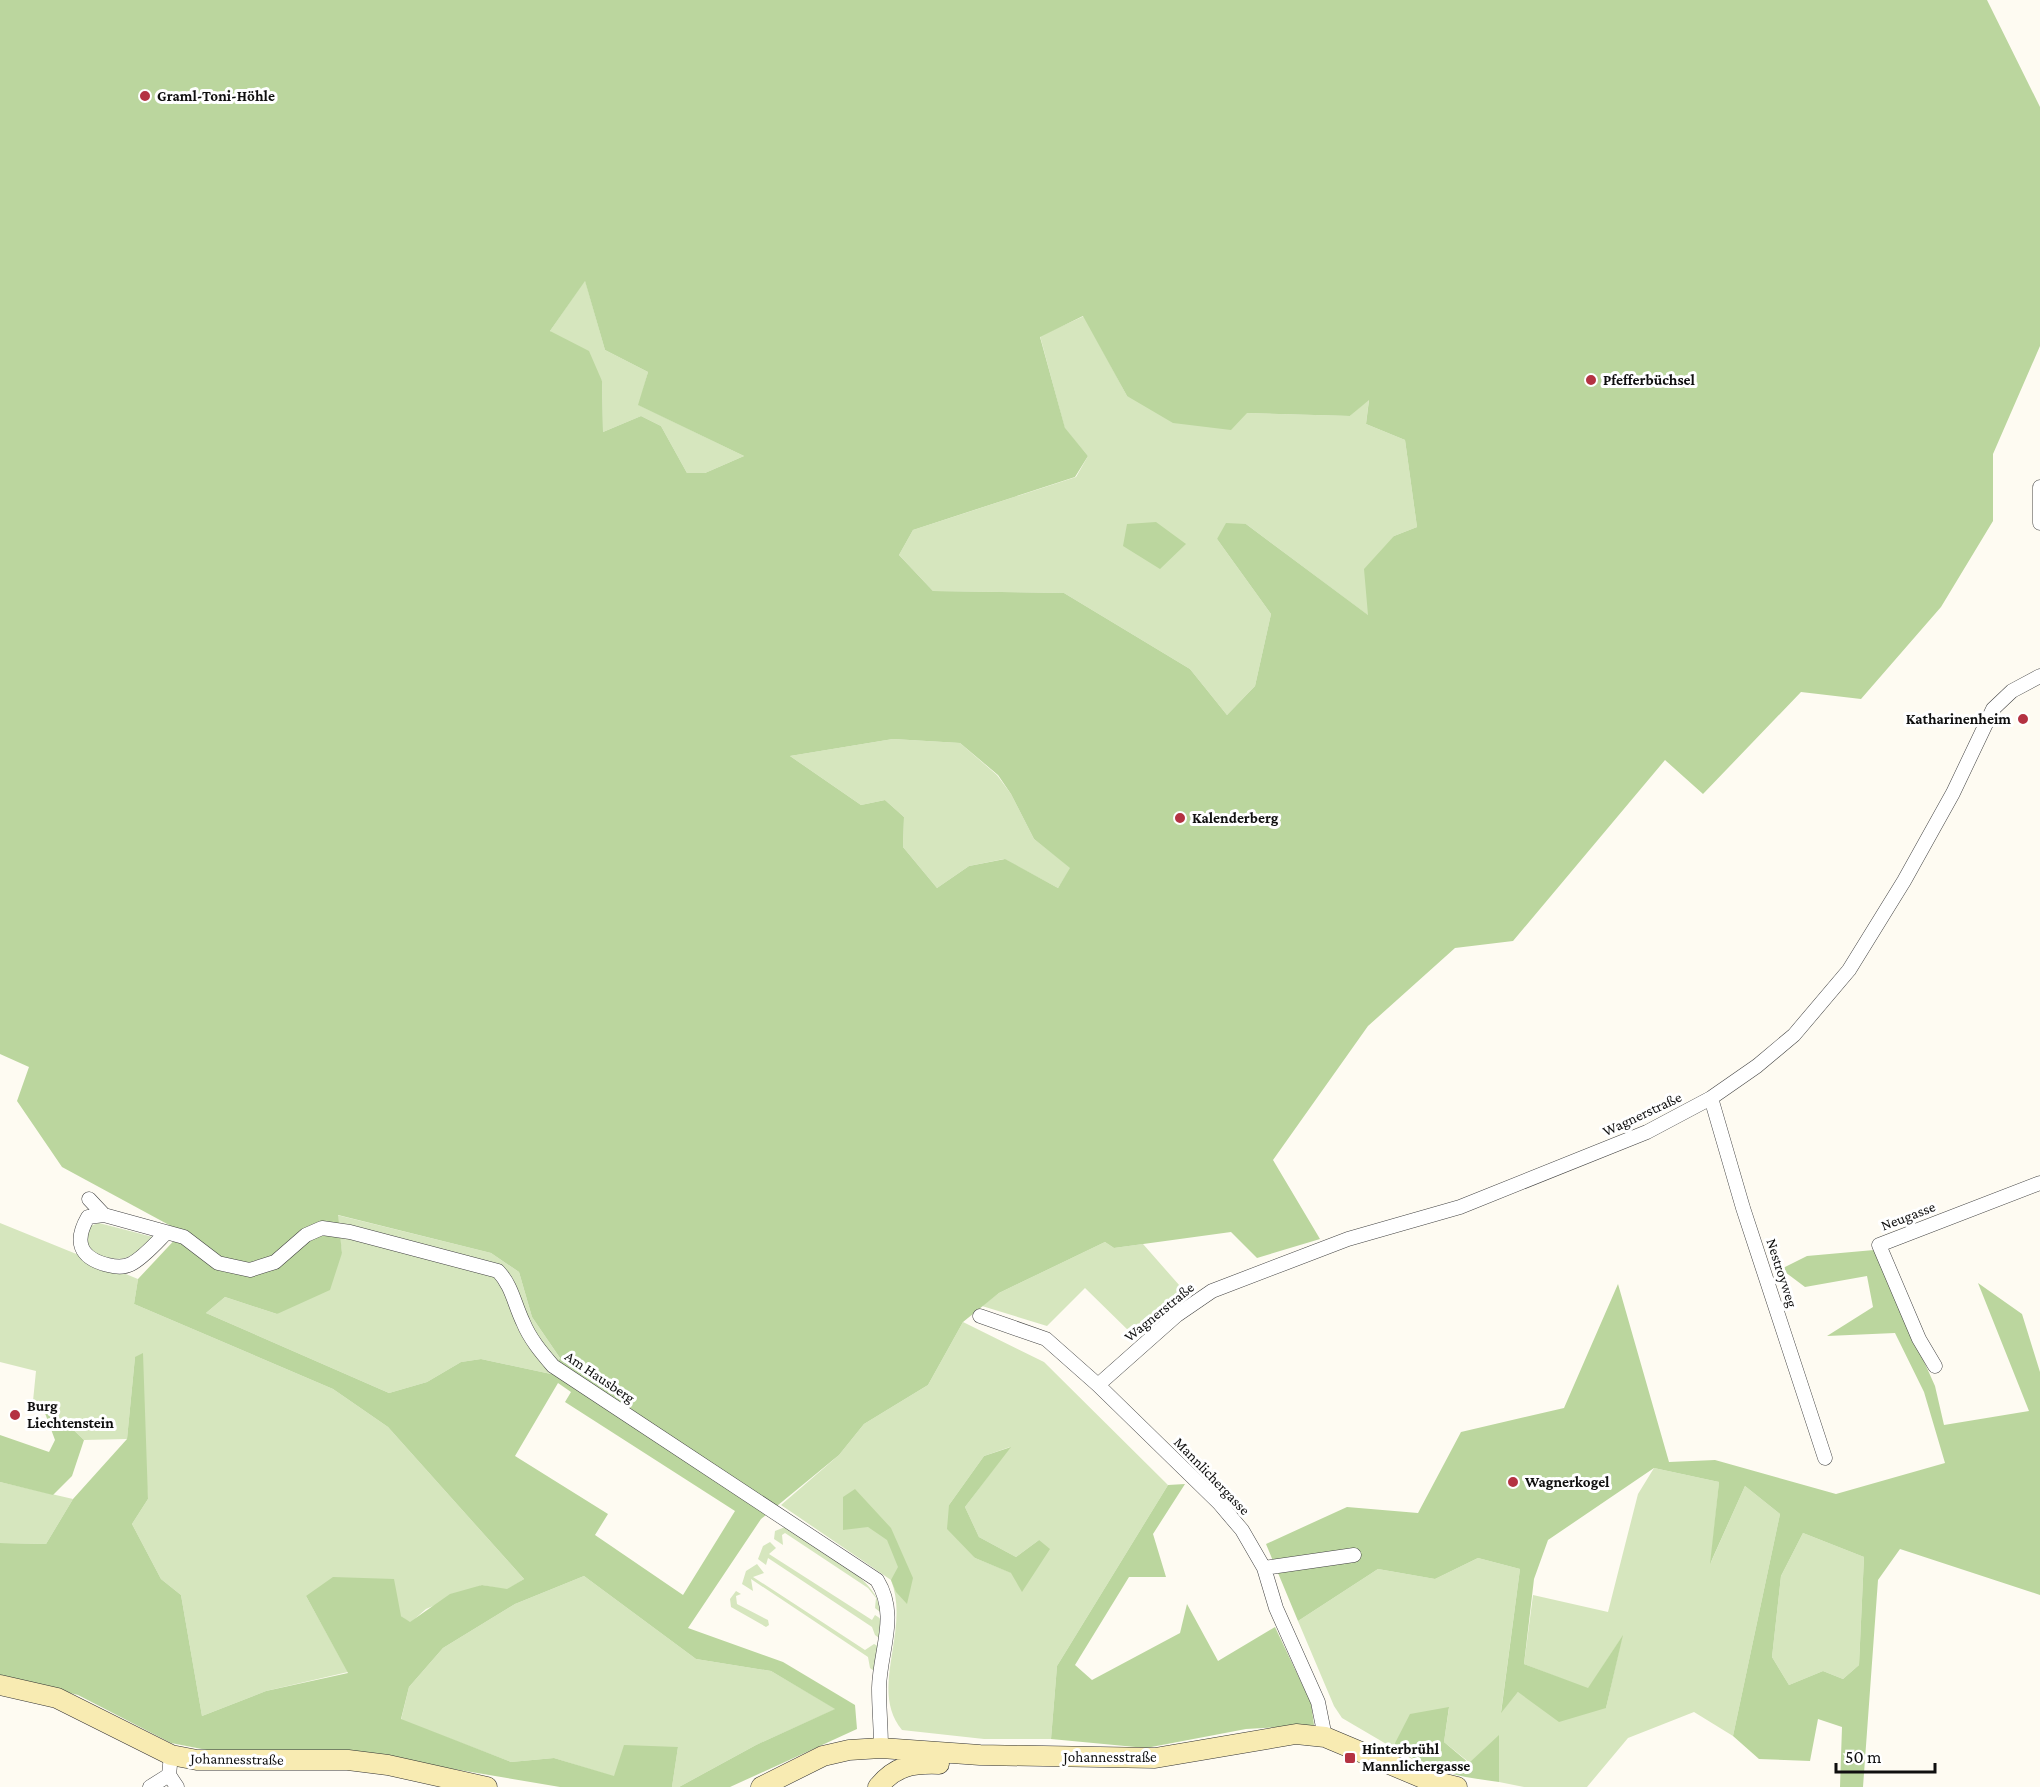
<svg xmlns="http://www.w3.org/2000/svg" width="2040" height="1787" font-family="'Crimson Pro',serif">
  <rect width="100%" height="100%" fill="#fefbf2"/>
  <path fill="#d6e6be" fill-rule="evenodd" d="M 585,280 L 605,350 L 648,372 L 639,405 L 744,456 L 705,473 L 687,473 L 661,426 L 641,416 L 603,432 L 602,381 L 550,331 Z
    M 1084,316 L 1127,396 L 1247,413 L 1350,416 L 1369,399 L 1366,424 L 1405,440 L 1417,527 L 1394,536 L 1369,616 L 1246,524 L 1217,539 L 1271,614 L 1255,686 L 1227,715 L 1190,669 L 1064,593 L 933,591 L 899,555 L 913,530 L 1076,477 L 1088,456 L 1065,429 L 1040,336 Z
    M 893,739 L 960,743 L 997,775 L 1011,794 L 1034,839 L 1071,868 L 1058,888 L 1004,859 L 969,866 L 937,888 L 903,847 L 904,817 L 885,800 L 861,805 L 790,756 Z
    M 337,1215 L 491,1253 L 519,1272 L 532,1317 L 560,1358 L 551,1374 L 481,1359 L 461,1362 L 427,1382 L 389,1393 L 206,1313 L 225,1297 L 277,1314 L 342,1253 Z
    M 0,1223 L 138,1279 L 134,1304 L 333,1389 L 388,1427 L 524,1579 L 507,1590 L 482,1585 L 426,1609 L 410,1623 L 401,1616 L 306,1596 L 348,1672 L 266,1691 L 202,1716 L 181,1595 L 161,1579 L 132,1524 L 148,1499 L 135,1357 L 127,1439 L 84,1440 L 61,1418 L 32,1411 L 36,1371 L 0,1362 Z
    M 99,1223 L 153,1237 C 128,1262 125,1262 91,1254 L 85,1233 L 90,1226 Z
    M 1105,1242 L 1114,1248 L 1143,1244 L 1187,1294 L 1174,1300 L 1134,1336 L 1085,1288 L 1047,1326 L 982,1306 L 999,1293 Z
    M 963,1322 L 1044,1362 L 1168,1485 L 1057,1666 L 1051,1739 L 984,1739 L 902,1730 C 868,1689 911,1631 891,1580 L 781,1505 L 839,1455 L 864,1424 L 928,1385 ZM 1010,1447 L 965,1507 L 979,1537 L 1016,1557 L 1039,1540 L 1022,1591 L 1012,1573 L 975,1558 L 949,1505 L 984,1456 Z
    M 1654,1468 L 1719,1482 L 1711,1562 L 1745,1486 L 1780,1514 L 1733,1736 L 1694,1712 L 1628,1738 L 1587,1787 L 1524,1787 L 1499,1782 L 1499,1736 L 1470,1763 L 1444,1742 L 1449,1708 L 1394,1744 L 1417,1762 L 1342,1718 L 1334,1706 L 1298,1621 L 1378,1569 L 1435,1579 L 1478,1558 L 1520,1569 L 1501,1712 L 1518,1692 L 1606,1708 L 1622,1637 L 1588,1689 L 1524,1664 L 1533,1595 L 1608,1612 L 1638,1494 Z
    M 0,1482 L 73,1499 L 46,1544 L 0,1543 Z
    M 785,1527 C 810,1544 882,1579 880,1612 L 875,1608 L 876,1598 L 868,1588 L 785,1533 L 782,1535 L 783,1545 L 774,1539 L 775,1531 Z
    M 1803,1533 L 1864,1557 L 1859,1665 L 1843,1679 L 1823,1671 L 1789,1685 L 1772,1657 L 1781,1576 Z
    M 770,1542 L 776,1548 L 769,1554 L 872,1620 L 875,1615 C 886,1621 882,1627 879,1638 L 875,1635 L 872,1627 L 768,1558 L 766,1565 L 758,1559 L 763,1546 Z
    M 757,1564 L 764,1573 L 753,1577 L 865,1650 L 874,1644 L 880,1647 L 874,1671 L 870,1668 L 868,1657 L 751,1579 L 753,1591 L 742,1584 L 746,1571 Z
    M 584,1576 L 696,1659 L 771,1671 L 836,1709 L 756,1745 L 679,1787 L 672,1787 L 678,1747 L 615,1777 L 554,1758 L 511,1762 L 401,1720 L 409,1687 L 443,1648 L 515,1604 Z
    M 736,1591 L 741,1594 L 736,1596 L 737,1604 L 768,1620 L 769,1625 L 766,1627 L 731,1607 L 730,1599 Z"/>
  <path fill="#bbd69e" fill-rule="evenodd" d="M 0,0 L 1987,0 L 2040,107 L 2040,346 L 1993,454 L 1993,521 L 1941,607 L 1861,699 L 1801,692 L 1703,794 L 1665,760 L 1513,941 L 1455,948 L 1368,1026 L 1273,1160 L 1320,1239 L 1257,1258 L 1231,1232 L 1114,1248 L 1105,1242 L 999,1293 L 963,1322 L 928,1385 L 864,1424 L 839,1455 L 761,1519 L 688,1628 L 783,1662 L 855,1705 L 857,1729 L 730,1787 L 679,1787 L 756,1745 L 835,1709 L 771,1671 L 696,1659 L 584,1576 L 515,1604 L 443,1648 L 409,1687 L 401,1719 L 511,1762 L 554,1758 L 614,1776 L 624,1745 L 678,1747 L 672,1787 L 560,1787 L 364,1754 L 207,1750 L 171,1743 L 78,1695 L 0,1675 L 0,1543 L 46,1544 L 73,1499 L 127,1439 L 135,1357 L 143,1353 L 148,1499 L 132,1524 L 161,1579 L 181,1595 L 202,1716 L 266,1691 L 348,1673 L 306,1596 L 333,1577 L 394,1579 L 401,1616 L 410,1622 L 450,1594 L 482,1585 L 507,1589 L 524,1579 L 388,1427 L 333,1389 L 134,1304 L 138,1279 L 182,1232 L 62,1167 L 17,1101 L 29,1067 L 0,1054 ZM 585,281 L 605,350 L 648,372 L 638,405 L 744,456 L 705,473 L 687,473 L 661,426 L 641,416 L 603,432 L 602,381 L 589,351 L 550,331 ZM 1083,316 L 1127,396 L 1173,423 L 1231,430 L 1247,413 L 1350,416 L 1369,400 L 1366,424 L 1405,440 L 1417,527 L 1394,536 L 1364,569 L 1368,615 L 1246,524 L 1226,523 L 1217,539 L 1271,614 L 1255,686 L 1227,715 L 1190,669 L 1064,593 L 933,591 L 899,555 L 913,530 L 1075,477 L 1088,456 L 1065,428 L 1040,337 ZM 893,739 L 960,743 L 998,775 L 1011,794 L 1034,839 L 1070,868 L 1058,888 L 1005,859 L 969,866 L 937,888 L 903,847 L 904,817 L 885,800 L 861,805 L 790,756 ZM 338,1215 L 491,1253 L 519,1272 L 532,1317 L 560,1358 L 551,1374 L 481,1359 L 461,1362 L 427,1382 L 389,1393 L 206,1313 L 225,1297 L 277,1314 L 330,1290 L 342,1253 ZM 558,1383 L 571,1392 L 565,1402 L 735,1511 L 683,1595 L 595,1535 L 608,1514 L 515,1456 Z
    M 1156,522 L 1186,544 L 1160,569 L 1123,546 L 1127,524 Z
    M 1874,1250 L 1935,1386 L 1944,1425 L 2029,1411 L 1978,1283 L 2022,1314 L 2040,1372 L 2040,1595 L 1900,1549 L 1878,1580 L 1863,1787 L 1840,1787 L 1842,1727 L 1818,1719 L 1810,1761 L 1759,1759 L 1733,1736 L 1780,1514 L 1745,1486 L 1710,1564 L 1719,1482 L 1654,1468 L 1548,1540 L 1534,1579 L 1524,1664 L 1588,1688 L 1623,1635 L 1606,1708 L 1559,1722 L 1518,1692 L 1501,1713 L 1520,1569 L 1478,1558 L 1435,1579 L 1378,1569 L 1298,1621 L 1266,1544 L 1347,1507 L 1418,1513 L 1461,1432 L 1564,1408 L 1618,1284 L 1669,1462 L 1715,1460 L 1836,1494 L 1945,1463 L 1924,1392 L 1895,1333 L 1827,1336 L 1873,1307 L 1867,1276 L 1805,1287 L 1781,1269 L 1807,1256 ZM 1803,1533 L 1864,1557 L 1859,1665 L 1843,1679 L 1823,1671 L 1789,1685 L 1772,1657 L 1781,1576 Z
    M 45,1413 L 61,1418 L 84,1440 L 72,1476 L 53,1495 L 0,1482 L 0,1435 L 49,1452 L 55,1440 Z
    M 1011,1447 L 965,1507 L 979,1537 L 1016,1557 L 1039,1540 L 1050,1549 L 1022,1592 L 1011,1573 L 975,1558 L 947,1529 L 949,1505 L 984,1456 Z
    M 1185,1484 L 1153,1534 L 1166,1577 L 1129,1577 L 1075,1665 L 1092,1680 L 1180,1633 L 1187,1604 L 1218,1661 L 1275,1627 L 1311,1703 L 1314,1725 L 1246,1729 L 1146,1748 L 1051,1739 L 1057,1666 L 1168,1485 Z
    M 855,1489 L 891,1528 L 913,1578 L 907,1604 L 896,1592 L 891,1580 L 898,1567 L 887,1540 L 868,1527 L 843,1530 L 843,1497 Z
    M 1449,1707 L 1444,1742 L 1469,1763 L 1499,1735 L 1499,1782 C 1455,1776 1430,1772 1394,1745 L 1410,1714 Z"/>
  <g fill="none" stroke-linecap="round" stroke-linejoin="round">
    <defs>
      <path id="street" d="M 2040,487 L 2040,523
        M 1711,1098 L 1743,1208 L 1825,1458
        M 89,1199 L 104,1215 L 184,1237 L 218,1263 L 250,1270 L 275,1262 L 306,1235 L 322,1228 L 350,1232 L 498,1271 C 512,1286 514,1303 523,1322 C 530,1339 541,1352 553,1366 L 877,1580 C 899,1616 880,1649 879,1688 C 879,1708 881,1728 881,1748
        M 104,1215 L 88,1217 C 74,1241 79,1258 108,1265 C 116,1267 123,1268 131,1264 C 143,1258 156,1243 166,1233
        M 980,1316 L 1046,1339 L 1098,1385 L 1219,1503 L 1242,1530 L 1264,1568 L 1276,1608 L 1318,1702 L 1325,1737
        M 1935,1366 L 1919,1339 L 1879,1245 L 2040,1183
        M 1098,1385 L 1177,1315 L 1212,1291 L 1348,1239 L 1460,1207 L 1647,1132 L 1711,1098 L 1757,1066 L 1794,1035 L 1849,970 L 1904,881 L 1953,793 L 1993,709 L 2012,691 L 2040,676
        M 1264,1568 L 1354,1555
        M 171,1755 L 169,1775 L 177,1787
        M 150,1787 L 169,1775"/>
      <path id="secondary" d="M 0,1685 L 57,1698 L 171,1755 L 197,1760 L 348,1760 L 388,1765 L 487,1787
        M 761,1787 L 823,1756 L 849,1750 L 881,1748 L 980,1755 L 1155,1758 L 1296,1734 L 1325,1737 L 1425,1779 L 1457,1787
        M 878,1787 C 895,1766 912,1763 939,1764"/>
    </defs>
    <use href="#street" stroke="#424242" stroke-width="15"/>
    <use href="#secondary" stroke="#313131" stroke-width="21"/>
    <use href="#street" stroke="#fff" stroke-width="14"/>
    <use href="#secondary" stroke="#f8ebb2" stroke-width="20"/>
  </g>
  <g fill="#b43242" stroke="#fff" stroke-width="2">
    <circle cx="145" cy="96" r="6"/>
    <circle cx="1591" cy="380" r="6"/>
    <circle cx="2023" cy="719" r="6"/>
    <circle cx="1180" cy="818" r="6"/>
    <circle cx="15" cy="1415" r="6"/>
    <circle cx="1513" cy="1482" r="6"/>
    <rect x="1344" y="1752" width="12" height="12" rx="3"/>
  </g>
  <g text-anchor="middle" stroke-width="6" stroke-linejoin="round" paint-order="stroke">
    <g font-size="15" font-weight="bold" fill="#0f0f0f" stroke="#fff" text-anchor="start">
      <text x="157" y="101">Graml-Toni-Höhle</text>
      <text x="1603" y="385">Pfefferbüchsel</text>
      <text x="2011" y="724" text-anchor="end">Katharinenheim</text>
      <text x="1192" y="823">Kalenderberg</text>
      <text x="27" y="1411">Burg<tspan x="27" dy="17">Liechtenstein</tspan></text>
      <text x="1525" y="1487">Wagnerkogel</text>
      <text x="1362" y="1754">Hinterbrühl<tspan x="1362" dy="17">Mannlichergasse</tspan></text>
    </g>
    <g font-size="15" fill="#0f0f0f" stroke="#fff">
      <text transform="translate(1642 1114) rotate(-25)" y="5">Wagnerstraße</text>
      <text transform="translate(1908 1216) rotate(-21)" y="5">Neugasse</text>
      <text transform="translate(1782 1273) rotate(72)" y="5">Nestroyweg</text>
      <text transform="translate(1159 1312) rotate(-39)" y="5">Wagnerstraße</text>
      <text transform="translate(600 1377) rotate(34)" y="5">Am Hausberg</text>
      <text transform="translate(1212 1476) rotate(46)" y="5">Mannlichergasse</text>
      <text x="1110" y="1762">Johannesstraße</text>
      <text transform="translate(237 1759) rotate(1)" y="5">Johannesstraße</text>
    </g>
  </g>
  <path d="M1836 1763v9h99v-9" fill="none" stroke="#0f0f0f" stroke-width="3"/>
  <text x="1845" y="1763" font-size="18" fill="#0f0f0f" stroke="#ffffff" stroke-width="4.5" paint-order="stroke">50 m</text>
</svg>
